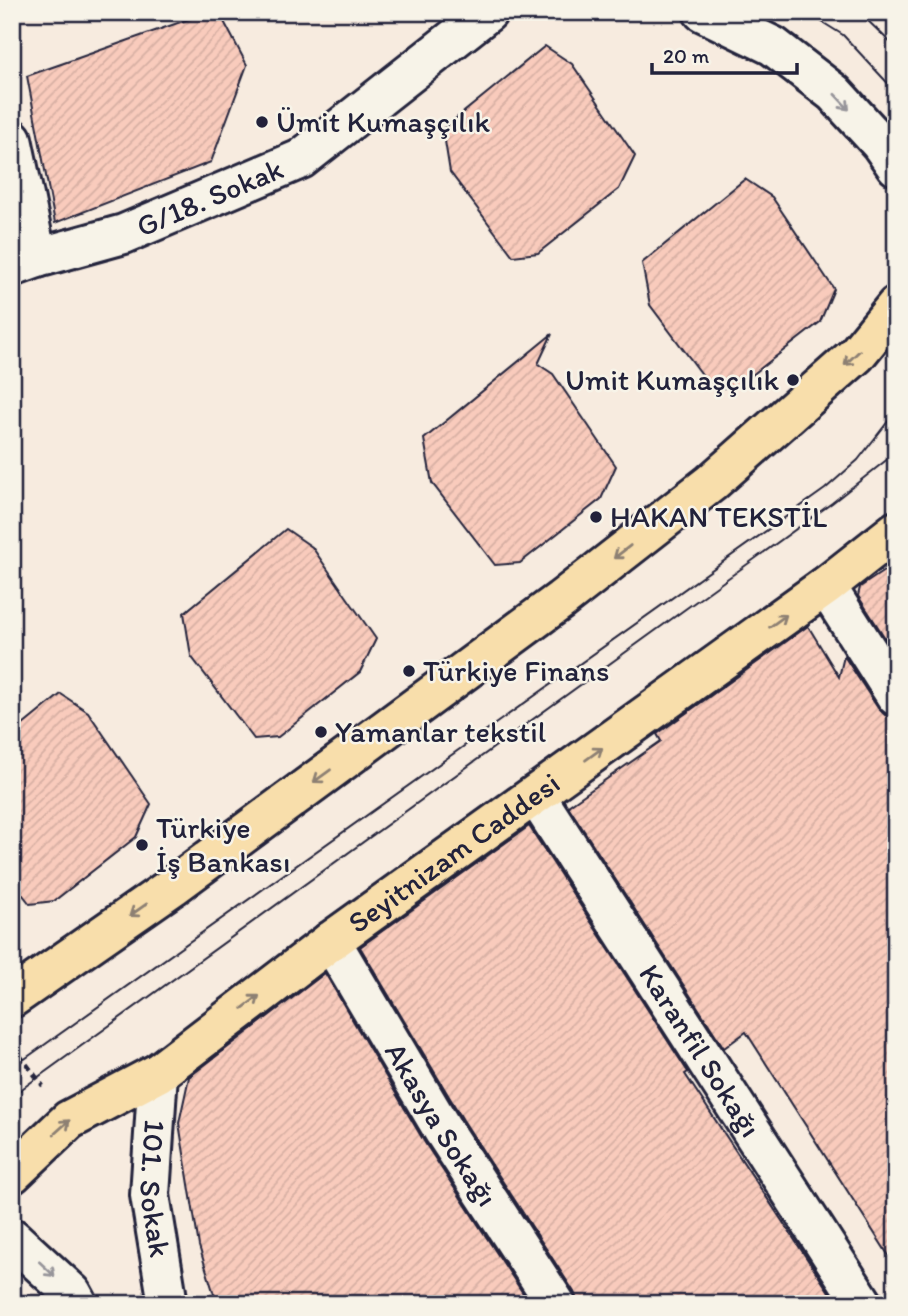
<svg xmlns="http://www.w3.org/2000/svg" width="908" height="1316" font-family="Itim,sans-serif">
  <defs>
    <pattern id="building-hatch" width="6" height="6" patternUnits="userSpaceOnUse" patternTransform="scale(1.75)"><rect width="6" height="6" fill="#f9cbbc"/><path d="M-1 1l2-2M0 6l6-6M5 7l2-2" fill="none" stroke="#d5aea2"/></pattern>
  </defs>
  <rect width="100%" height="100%" fill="#f7ebdf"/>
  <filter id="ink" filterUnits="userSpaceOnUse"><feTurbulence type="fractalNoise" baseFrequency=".0143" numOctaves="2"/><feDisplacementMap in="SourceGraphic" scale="14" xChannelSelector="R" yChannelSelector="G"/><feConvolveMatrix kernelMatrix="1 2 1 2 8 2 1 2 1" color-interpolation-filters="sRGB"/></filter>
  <g filter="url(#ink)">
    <path fill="url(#building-hatch)" stroke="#22223b" stroke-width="2" d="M 209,12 L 219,12 L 247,65 L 211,162 L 55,223 L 27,76 Z
      M 545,46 L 572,64 L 635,156 L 619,189 L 538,253 L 513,256 L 450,172 L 443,129 Z
      M 745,179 L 772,197 L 834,289 L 820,322 L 738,386 L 713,389 L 650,305 L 642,263 Z
      M 552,334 L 538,364 L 553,374 L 616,466 L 601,499 L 520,563 L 495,565 L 432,483 L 424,439 Z
      M 286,529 L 312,547 L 376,639 L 360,672 L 278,737 L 254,739 L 191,656 L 184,613 Z
      M 896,563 L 896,655 L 858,596 L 860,587 Z
      M 808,626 L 839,677 L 844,656 L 878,708 L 885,715 L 896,718 L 896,1267 L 746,1032 L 724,1048 L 568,806 L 661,741 L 657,734 Z
      M 61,694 L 88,712 L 151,804 L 136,837 L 54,901 L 30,904 L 12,881 L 12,734 Z
      M 529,826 L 688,1072 L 685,1074 L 837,1304 L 578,1304 L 574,1292 L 463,1120 L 360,947 Z
      M 325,973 L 425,1143 L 530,1304 L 217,1304 L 199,1246 L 179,1123 L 189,1077 Z"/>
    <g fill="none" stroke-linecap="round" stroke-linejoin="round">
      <defs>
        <g id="minor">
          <path d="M 703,12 L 773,46 L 834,93 L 880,143 L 896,166"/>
          <path d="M 12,139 L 37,258"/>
          <path id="s1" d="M 12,267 L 37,258 L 124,234 L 301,159 L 488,12"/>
          <path d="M 826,586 L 896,696"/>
          <path id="s2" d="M 536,796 L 863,1304"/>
          <path id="s3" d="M 331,941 L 444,1132 L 556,1304"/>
          <path id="s4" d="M 158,1073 L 150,1195 L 168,1304"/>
          <path d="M 12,1238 L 72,1293 L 78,1304"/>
        </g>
        <g id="major">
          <path d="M 12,998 L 173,886 L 561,600 L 711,483 L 856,355 L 896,306"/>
          <path id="s5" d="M 12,1174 L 69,1120 L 158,1073 L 331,941 L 826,586 L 896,531"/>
        </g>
      </defs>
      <use href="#minor" stroke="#22223b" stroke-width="44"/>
      <use href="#major" stroke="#22223b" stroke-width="44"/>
      <path stroke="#22223b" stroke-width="4.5" stroke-dasharray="7 5" stroke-linecap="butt" d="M 12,1045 L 43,1086"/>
      <use href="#minor" stroke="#f7f3e8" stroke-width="38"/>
      <use href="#major" stroke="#f8deab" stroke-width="38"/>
      <path stroke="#22223b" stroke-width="2" d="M 806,12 L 843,35 L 896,92
        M 859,12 L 896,48
        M 12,1068 L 825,489 L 858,460 L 896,411
        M 12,1096 L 832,503 L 889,458 L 896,447"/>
    </g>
    <defs><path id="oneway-shaft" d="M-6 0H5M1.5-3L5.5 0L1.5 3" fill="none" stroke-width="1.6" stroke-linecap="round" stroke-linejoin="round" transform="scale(1.75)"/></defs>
    <g stroke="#97959a">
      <use href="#oneway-shaft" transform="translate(842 102) rotate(47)"/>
      <use href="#oneway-shaft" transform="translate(47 1269) rotate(43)"/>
    </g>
    <g stroke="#8d8073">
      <use href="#oneway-shaft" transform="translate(852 358) rotate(136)"/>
      <use href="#oneway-shaft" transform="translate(622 552) rotate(142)"/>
      <use href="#oneway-shaft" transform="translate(778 621) rotate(-36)"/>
      <use href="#oneway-shaft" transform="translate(594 754) rotate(-36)"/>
      <use href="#oneway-shaft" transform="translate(322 776) rotate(144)"/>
      <use href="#oneway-shaft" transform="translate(138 910) rotate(145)"/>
      <use href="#oneway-shaft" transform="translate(251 1002) rotate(-37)"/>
      <use href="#oneway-shaft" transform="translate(62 1127) rotate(-42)"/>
    </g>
  </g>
  <g fill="#22223b" stroke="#f7f3e8" stroke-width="2.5">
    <circle cx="262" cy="122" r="7"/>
    <circle cx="793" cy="380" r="7"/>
    <circle cx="596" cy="517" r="7"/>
    <circle cx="409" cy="671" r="7"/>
    <circle cx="321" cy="732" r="7"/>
    <circle cx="142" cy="845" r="7"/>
  </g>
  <g text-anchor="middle" stroke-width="5" stroke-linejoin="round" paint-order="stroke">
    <g font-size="30" fill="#22223b" stroke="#f7f3e8" text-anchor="start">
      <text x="276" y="132">Ümit Kumaşçılık</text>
      <text x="779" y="390" text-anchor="end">Umit Kumaşçılık</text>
      <text x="610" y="527">HAKAN TEKSTİL</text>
      <text x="423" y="681">Türkiye Finans</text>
      <text x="335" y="742">Yamanlar tekstil</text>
      <text x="156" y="838">Türkiye<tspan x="156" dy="34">İş Bankası</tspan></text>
    </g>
    <g font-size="30" fill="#22223b" stroke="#f7f3e8">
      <text dy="10" stroke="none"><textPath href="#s1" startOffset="210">G/18. Sokak</textPath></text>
      <text dy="10" stroke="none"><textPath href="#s5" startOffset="548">Seyitnizam Caddesi</textPath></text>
      <text dy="10" stroke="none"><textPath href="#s2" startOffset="303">Karanfil Sokağı</textPath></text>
      <text dy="10" stroke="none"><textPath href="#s3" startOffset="214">Akasya Sokağı</textPath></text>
      <text dy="10" stroke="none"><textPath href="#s4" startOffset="116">101. Sokak</textPath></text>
    </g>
  </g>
  <rect width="908" height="1316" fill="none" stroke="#f7f3e8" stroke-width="42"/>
  <rect x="21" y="21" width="866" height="1274" fill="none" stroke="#22223b" stroke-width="2.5" filter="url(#ink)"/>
  <path d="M652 63v10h145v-10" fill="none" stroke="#22223b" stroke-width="3.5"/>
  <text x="663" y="63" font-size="21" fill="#22223b" stroke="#f7f3e8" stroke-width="5" paint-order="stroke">20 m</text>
</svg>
